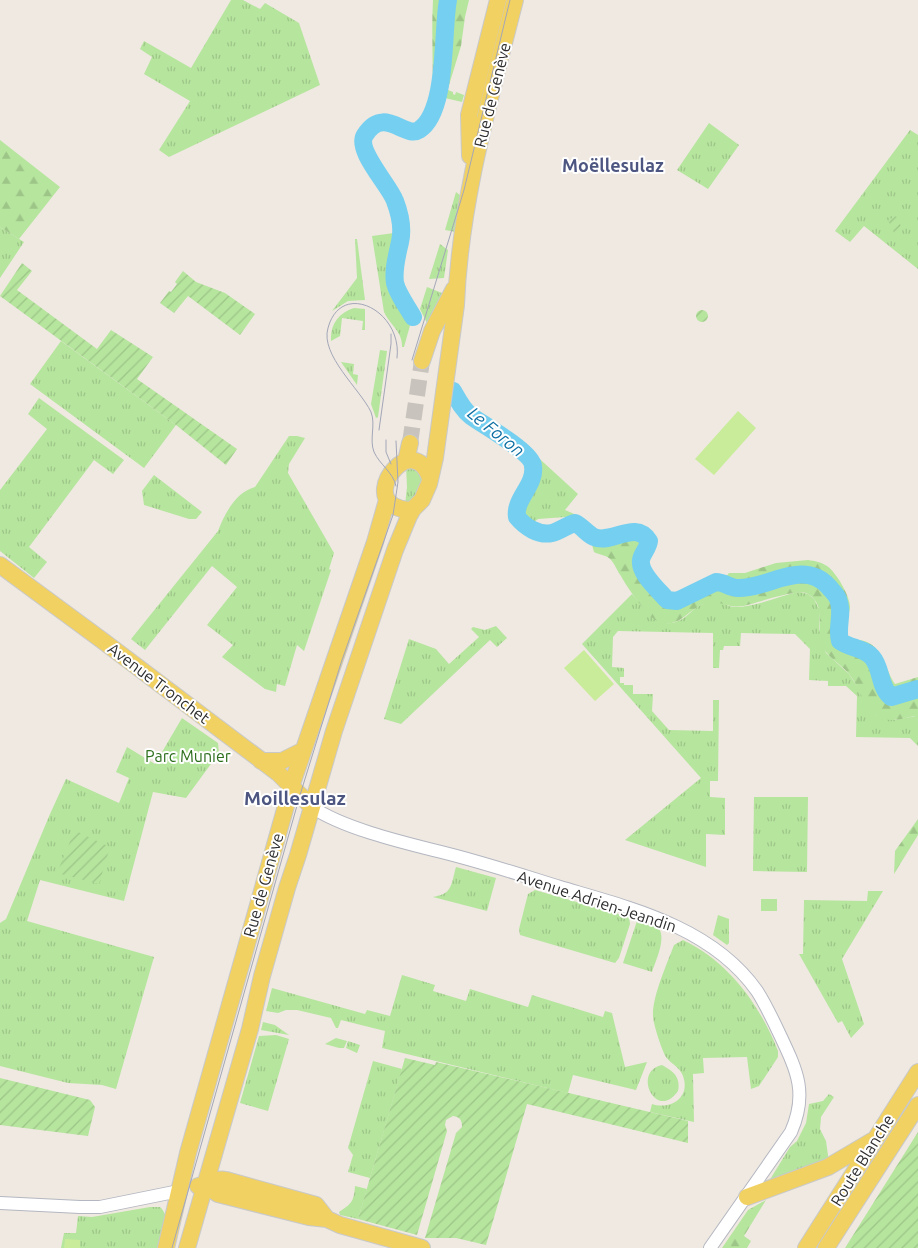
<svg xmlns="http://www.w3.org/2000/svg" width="918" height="1248" font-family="Ubuntu,sans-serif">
  <defs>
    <pattern id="grass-tufts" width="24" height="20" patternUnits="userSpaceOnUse" patternTransform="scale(1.25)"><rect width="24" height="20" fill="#b6e59e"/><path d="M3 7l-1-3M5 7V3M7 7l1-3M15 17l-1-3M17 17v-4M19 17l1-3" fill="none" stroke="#9dc588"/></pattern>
    <pattern id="forest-firs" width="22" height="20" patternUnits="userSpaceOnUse" patternTransform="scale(1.25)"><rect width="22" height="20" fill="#b6e59e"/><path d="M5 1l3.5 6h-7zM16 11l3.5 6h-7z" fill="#9dc588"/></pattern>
    <pattern id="garden-furrows" width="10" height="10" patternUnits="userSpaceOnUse" patternTransform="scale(1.25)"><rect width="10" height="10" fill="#b6e59e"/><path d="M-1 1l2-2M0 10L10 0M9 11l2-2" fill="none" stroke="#9dc588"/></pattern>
  </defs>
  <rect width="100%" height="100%" fill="#efe9e1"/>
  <path fill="url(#grass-tufts)" d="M 231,0 L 243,0 L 260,9 L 265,3 L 299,23 L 320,85 L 169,157 L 159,150 L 190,101 L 144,74 L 152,57 L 140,49 L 144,41 L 191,68 Z
    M 448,90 L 453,92 L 453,94 L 455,95 L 456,92 L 464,95 L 462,102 L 445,98 Z
    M 709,123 L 739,145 L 708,189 L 677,170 Z
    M 910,130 L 918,135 L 918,269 L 864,226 L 850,242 L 835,231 Z
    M 456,192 L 461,196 L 456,232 L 445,230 Z
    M 0,227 L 24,242 L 0,278 Z
    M 394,233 C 394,251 388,269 393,287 C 397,300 405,311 411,322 L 404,347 L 402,347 C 403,332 390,325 384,312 L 372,236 Z
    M 355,239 L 357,239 L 365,300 L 348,301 L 332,311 L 357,278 Z
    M 440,244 L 448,250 L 444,278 L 429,279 Z
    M 427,287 L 442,293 L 427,323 L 420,309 Z
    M 354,308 L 365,309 L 365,330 L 362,330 L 363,321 L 342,318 L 340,336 L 331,341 C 330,325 338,313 354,308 Z
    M 61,341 L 176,425 L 144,468 L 30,384 Z
    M 380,350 L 387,351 L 378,417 L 376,418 L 371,404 Z
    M 341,362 L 354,364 L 353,374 L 358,375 L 357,385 Z
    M 39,398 L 124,460 L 113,474 L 94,460 L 29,547 L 47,562 L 34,578 L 0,551 L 0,490 L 47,429 L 28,414 Z
    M 289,436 L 297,436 L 305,438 L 289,464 L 288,473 L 334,553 L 329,569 L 331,570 L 304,651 L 297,645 L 285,686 L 277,684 L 276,692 L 265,689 L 222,657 L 233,645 L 207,625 L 237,587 L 212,566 L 145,650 L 131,639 L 218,531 C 225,513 236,492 255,487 Z
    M 531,451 L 578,494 L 565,510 L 579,516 L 538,519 L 534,522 C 514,521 526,505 530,496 C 533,489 536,481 537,473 C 538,465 534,458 531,451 Z
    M 411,465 L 422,475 L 420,494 L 405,505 L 407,487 L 406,466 Z
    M 154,475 L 202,512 L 196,519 L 189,519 L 144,505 L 142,491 Z
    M 799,592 L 808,594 L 814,599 L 820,611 L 819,629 L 826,653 L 849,674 L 876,715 L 895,720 L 916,716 L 918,721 L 918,746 L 910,738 L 856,737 L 857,696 L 846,686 L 828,686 L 828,681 L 809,680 L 810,649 L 795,634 L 741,633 L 740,646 L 724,646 L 723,650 L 720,650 L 719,668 L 713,668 L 713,633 L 618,631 L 613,637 L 612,667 L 624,668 L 624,677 L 620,677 L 620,683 L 624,683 L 624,685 L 633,685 L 633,694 L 653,694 L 652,711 L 669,730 L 713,731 L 713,700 L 719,700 L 718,781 L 710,781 L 710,797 L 725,798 L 725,835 L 706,834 L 706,867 L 625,840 L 701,778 L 582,644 L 632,594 C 649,614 663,637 690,613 C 696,607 704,602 713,601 C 721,600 727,607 735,607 C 756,607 778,596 799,592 Z
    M 496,626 L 507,638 L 497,647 L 490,640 L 401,724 L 384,719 L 409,639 L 436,649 L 449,664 L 479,637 L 471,629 L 473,627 L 485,630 Z
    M 182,718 L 218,743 L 219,753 L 186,798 L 153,792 L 124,901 L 40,880 L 27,921 L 154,957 L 116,1089 L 102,1085 L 68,1083 L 0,1066 L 0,923 L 6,919 L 50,814 L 66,779 L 119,803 L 129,778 L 116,772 L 127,747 L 155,764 Z
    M 754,797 L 808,797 L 807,872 L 753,871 Z
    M 456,867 L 496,878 L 487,911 L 433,897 C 453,894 451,884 456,867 Z
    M 535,890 L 629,917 L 630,924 L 619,958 L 615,963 L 520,935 L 519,929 L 528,894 Z
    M 868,891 L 883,891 L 842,959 L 864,1024 L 851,1038 L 842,1021 L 838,1023 L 799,954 L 803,954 L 804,900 L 867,901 Z
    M 761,899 L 777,899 L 777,911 L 761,911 Z
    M 718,915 L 729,919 L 729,943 L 727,945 L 713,935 Z
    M 637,921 C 643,922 651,923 656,926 C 669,934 655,962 652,972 L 623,963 Z
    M 683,940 C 729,962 760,1005 778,1051 L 778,1057 L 759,1086 L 751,1089 L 747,1057 L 703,1058 L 704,1073 L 693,1074 L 694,1122 L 650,1112 L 652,1104 C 670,1110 691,1098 683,1076 C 680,1067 671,1064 666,1057 C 662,1051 653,1023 653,1016 C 652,997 667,964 674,945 Z
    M 402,975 L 435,985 L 433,991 L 466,1001 L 470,989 L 528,1007 L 532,995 L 603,1017 L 605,1011 L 612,1013 L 625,1067 L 647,1062 L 636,1090 L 573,1075 L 568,1093 L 382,1048 L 385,1031 L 341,1020 L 338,1028 L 336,1028 L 331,1018 L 297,1010 L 286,1010 L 278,1013 L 266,1011 L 272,988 L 365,1014 L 367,1010 L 390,1016 Z
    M 263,1022 L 275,1025 L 289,1035 L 261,1030 Z
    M 276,1035 L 289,1039 L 268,1111 L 240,1103 L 259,1036 Z
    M 336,1038 L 347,1041 L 344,1048 L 339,1048 L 325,1044 Z
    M 348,1041 L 360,1045 L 357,1053 L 346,1048 Z
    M 373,1061 L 402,1069 L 370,1178 L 348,1172 L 353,1155 L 348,1148 Z
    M 662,1065 C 673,1071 681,1077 678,1091 C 657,1122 631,1072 662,1065 Z
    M 829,1094 L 834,1097 L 821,1117 L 820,1129 L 826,1141 L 829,1162 L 766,1186 L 790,1147 L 797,1141 L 806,1123 L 809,1104 L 823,1101 Z
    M 355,1186 L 367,1189 L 358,1219 L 340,1215 L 339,1212 C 351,1204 354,1202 355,1186 Z
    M 150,1207 L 160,1207 C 172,1218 163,1235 160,1248 L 61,1248 L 64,1233 L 76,1233 L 78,1216 L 92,1217 Z"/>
  <path fill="url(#forest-firs)" d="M 433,0 L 469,0 L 465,17 L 461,46 L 445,98 L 443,97 L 440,106 L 432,104 C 434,70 431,35 433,0 Z
    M 0,140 L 60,187 L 19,239 L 0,227 Z
    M 620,536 C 629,535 637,535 643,542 C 643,550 637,552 635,559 C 632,573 657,599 666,608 L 670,608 L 713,586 L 720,586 L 733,593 L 773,583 L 802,578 L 818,583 L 836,603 L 837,609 L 835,632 L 837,643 L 844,650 L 871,660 C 878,671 877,703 896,701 C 903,700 911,696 918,693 L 918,721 L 915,716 C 908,717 900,720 893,720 C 865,720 863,691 849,674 C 840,663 826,657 821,643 C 816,626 827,606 808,594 C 798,588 757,603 743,606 C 725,609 717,596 699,606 C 685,614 677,628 659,622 C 649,619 626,586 621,576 C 617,571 615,564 611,560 C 607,555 599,555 594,552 L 592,545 L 596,543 L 593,541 L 605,540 Z
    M 808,560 C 815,561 821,562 827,566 C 836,572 850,596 850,607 C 849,618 842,629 847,638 C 854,640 860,639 867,642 C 883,649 886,671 895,684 L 918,677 L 918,685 L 892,692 L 873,652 L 866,646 L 843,639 C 838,632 843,626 844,618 C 847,603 836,586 825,578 C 806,563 774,575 754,580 C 749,581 744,584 739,584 C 734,583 729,580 725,578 L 729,573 L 745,573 L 776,563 Z
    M 918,819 L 918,835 L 894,874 L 895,851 Z
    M 766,1200 L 744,1236 L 751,1241 L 747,1248 L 722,1248 L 748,1210 Z"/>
  <path fill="url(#garden-furrows)" d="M 896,216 L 903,230 L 895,235 L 888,220 Z
    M 22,263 L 32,271 L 17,290 L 97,349 L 111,330 L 153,357 L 137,379 L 237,449 L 226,465 L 176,425 L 0,296 Z
    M 183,271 L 196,282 L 225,293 L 255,314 L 240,335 L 188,296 L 174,313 L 160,303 L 169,291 L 171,292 L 177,284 L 175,282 Z
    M696 316a6 6 0 1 1 12 0a6 6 0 1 1-12 0Z
    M 78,832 L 110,847 L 99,884 L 57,873 L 71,839 Z
    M 405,1058 L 435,1065 L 436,1062 L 688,1121 L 688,1143 L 527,1104 L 486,1245 L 456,1238 L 425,1238 L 456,1133 L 462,1127 C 462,1120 460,1117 453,1116 L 446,1120 L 445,1125 L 447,1131 L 417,1235 L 358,1219 Z
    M 0,1078 L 90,1100 L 95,1107 L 88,1136 L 0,1125 Z
    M 918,1132 L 918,1248 L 845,1248 Z"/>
  <path fill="#c9ec9a" d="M 738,411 L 756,428 L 714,475 L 695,459 Z
    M 584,650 L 614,684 L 595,701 L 564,668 Z
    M 65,1239 L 80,1240 L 80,1248 L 64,1248 Z"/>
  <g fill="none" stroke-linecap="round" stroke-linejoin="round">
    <path stroke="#75cff0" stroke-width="18" d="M 413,317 C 407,306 398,295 395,283 C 393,269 397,256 400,242 C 403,229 400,214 395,201 C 390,186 355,150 365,135 C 384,105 405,139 419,130 C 448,112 442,30 448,0
      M 453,391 C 458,400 463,410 471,416 C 483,425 532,452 533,466 C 536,485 514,499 517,517 C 525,527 539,536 552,533 C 560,531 567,525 575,523 C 582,526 587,534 594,537 C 612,545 635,519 649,541 C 648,549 642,553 641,560 C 639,574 659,590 667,600 L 677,601 L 716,582 C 724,582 730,588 738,588 C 768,589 803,558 829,587 C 832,591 836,594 838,599 C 844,613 836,627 840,641 C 849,648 864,648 872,657 C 882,668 879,687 891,697 L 918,689"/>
    <path stroke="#c8c4bd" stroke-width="16" stroke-dasharray="16 8" stroke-linecap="butt" d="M 410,443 L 422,361"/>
    <defs>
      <path id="minor" d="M 312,807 C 341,827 397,841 433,850 C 476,860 518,874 560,887 C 631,908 712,927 757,991 C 766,1005 773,1020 780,1035 C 797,1071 808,1093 791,1132 L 710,1248
        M 0,1203 L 80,1207 L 100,1207 L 179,1191"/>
      <path id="major" d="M 470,156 L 469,115 L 498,0
        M 422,361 L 432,331 L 454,289
        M 406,461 L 410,443
        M 413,509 C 406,511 400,509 394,506 C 365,491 413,431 430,478
        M 0,565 L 103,641 L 278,773 L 312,807
        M 261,761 L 282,761 L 302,751
        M 205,1185 L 218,1194 L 309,1217 L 327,1219 L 340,1225 L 422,1248
        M 198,1186 C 209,1184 215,1178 226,1180 L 316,1205 L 327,1219
        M 747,1197 L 828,1167 L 872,1141
        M 166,1248 L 188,1153 L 293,781 L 375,542 L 387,500
        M 187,1248 L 250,1029 L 262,976 L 287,888 L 298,855 L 334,731 L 395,550 L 409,516 L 413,509 L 422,500 L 429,484 L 435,458 L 456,305 C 460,201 490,99 515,0
        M 806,1248 L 918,1072
        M 826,1248 L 918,1105"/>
    </defs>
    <use href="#minor" stroke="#b4b7c1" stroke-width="14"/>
    <use href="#major" stroke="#c9c9c9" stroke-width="18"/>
    <use href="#minor" stroke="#fff" stroke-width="12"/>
    <use href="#major" stroke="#f2d163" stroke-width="16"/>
    <path stroke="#a3a6b8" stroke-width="1" d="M 412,360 L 464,190 L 510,0
      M 379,430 L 391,344 L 391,334
      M 386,440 L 386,452 L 391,464
      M 396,486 C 393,472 380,465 374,452 C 369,439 376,425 371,412 C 360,389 320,355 328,328 C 341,279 403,311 397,358
      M 172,1248 L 300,795 L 341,663 L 393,515 L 398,482 L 396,441"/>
  </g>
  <g text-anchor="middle" stroke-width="4" stroke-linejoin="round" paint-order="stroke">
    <g font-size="16" fill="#2e2e2e" stroke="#fff">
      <text transform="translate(492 95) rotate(-76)" y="6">Rue de Genève</text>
      <text transform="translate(159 683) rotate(37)" y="6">Avenue Tronchet</text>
      <text transform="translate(263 885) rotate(-74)" y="6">Rue de Genève</text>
      <text transform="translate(597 901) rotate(18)" y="6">Avenue Adrien-Jeandin</text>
      <text transform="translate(862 1160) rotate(-58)" y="6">Route Blanche</text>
    </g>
    <g font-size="16" fill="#2c6e1b" stroke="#fff">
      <text x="188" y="762">Parc Munier</text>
    </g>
    <g font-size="18" font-weight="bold" fill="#4d5680" stroke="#fff">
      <text x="613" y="172">Moëllesulaz</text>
    </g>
    <g font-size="18" font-style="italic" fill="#0d6fa3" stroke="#fff">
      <text transform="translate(496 432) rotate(39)" y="6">Le Foron</text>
    </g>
    <g font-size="19" font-weight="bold" fill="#4d5680" stroke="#fff">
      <text x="295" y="805">Moillesulaz</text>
    </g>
  </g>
</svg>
